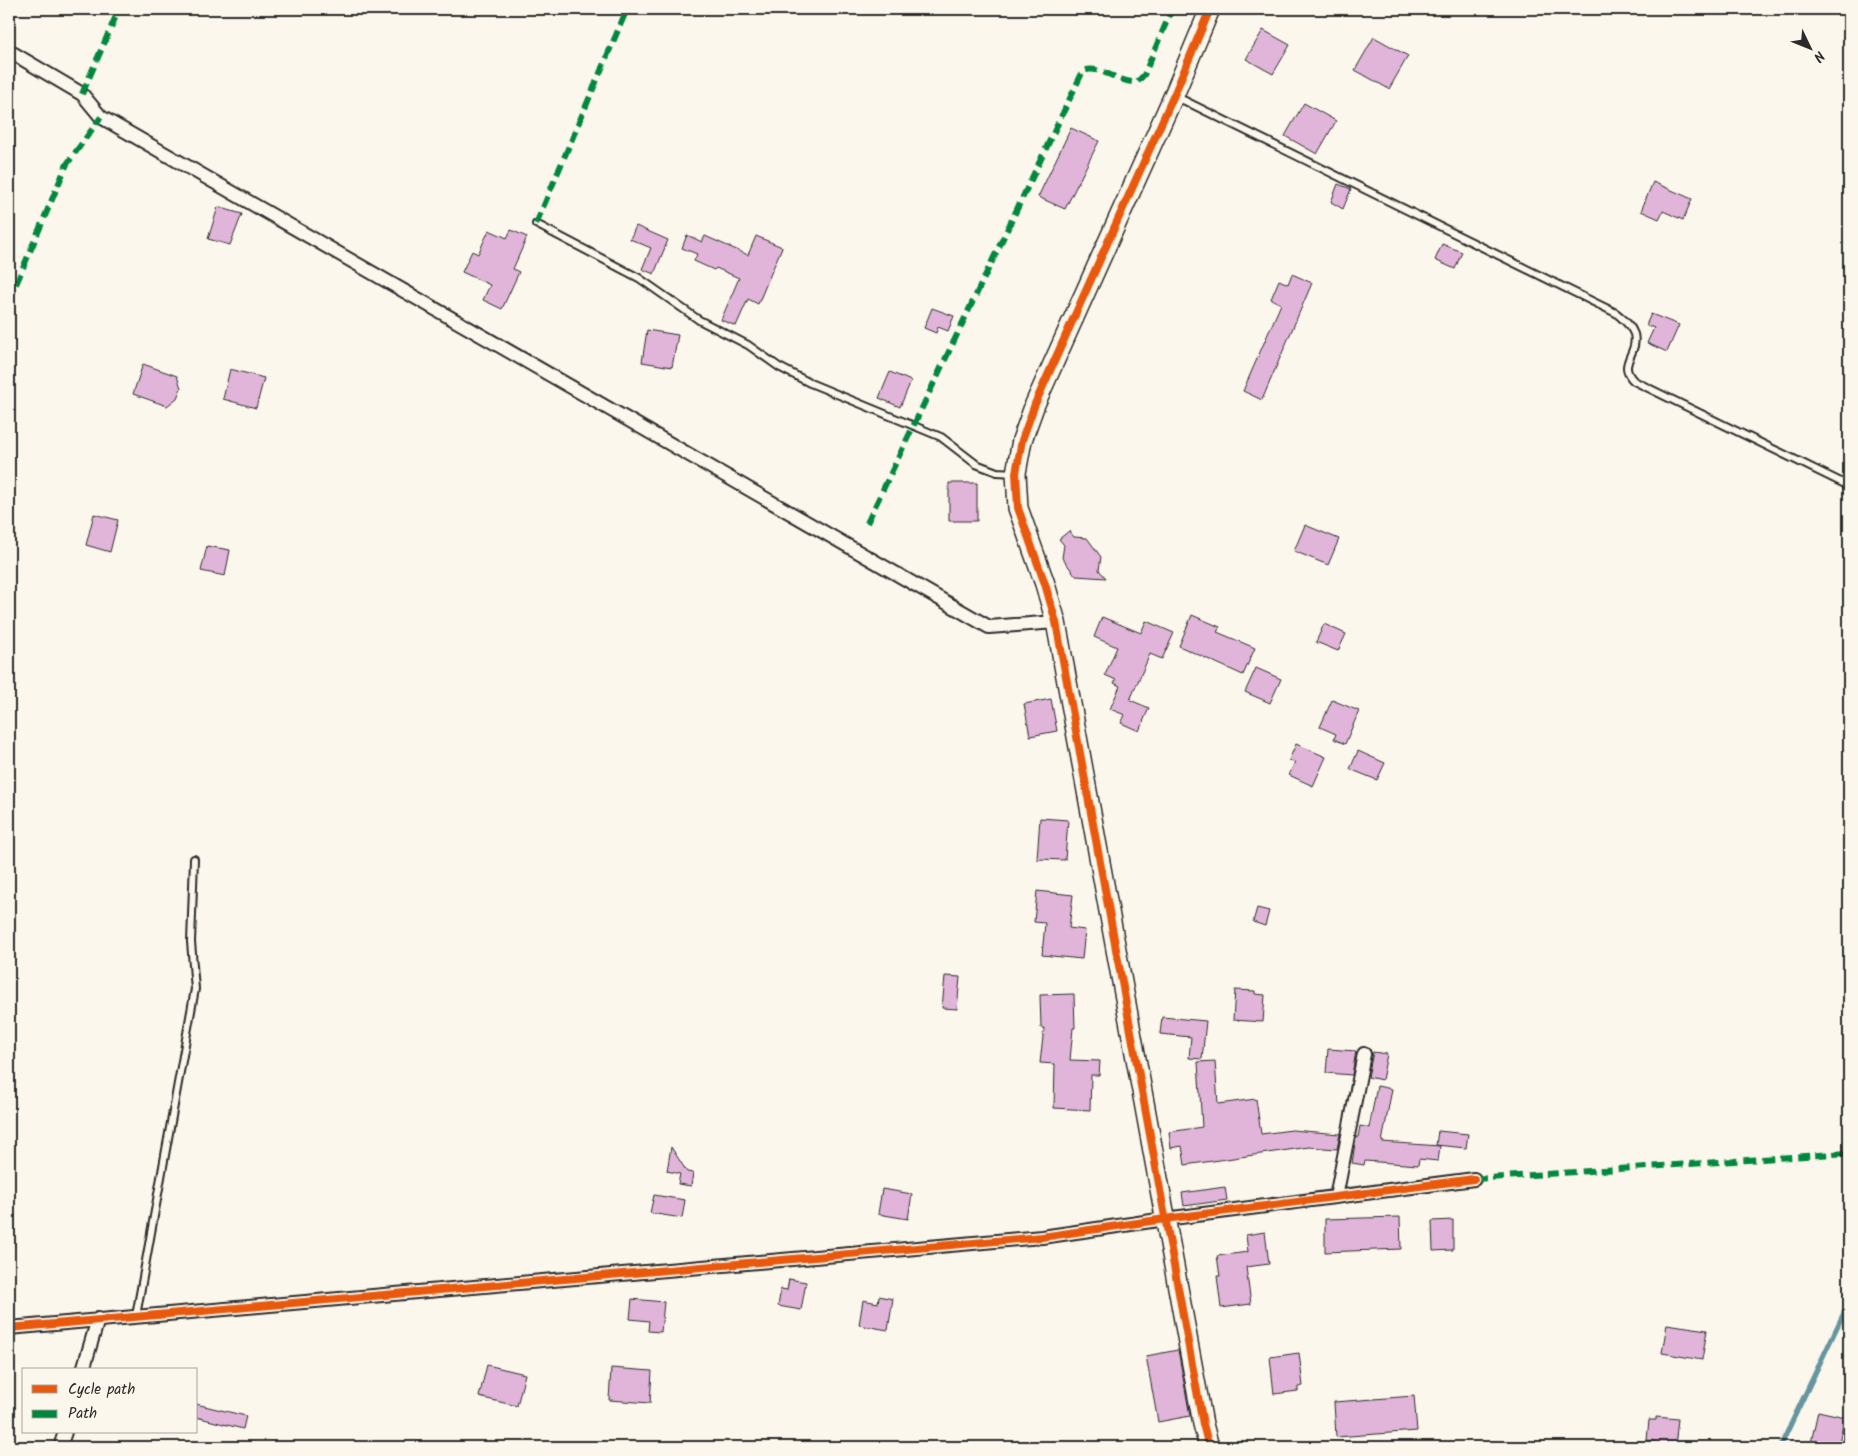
<svg xmlns="http://www.w3.org/2000/svg" width="1858" height="1456" font-family="Kalam,sans-serif">
  <rect width="100%" height="100%" fill="#fbf7ec"/>
  <filter id="ink" filterUnits="userSpaceOnUse"><feTurbulence type="fractalNoise" baseFrequency=".02" numOctaves="2"/><feDisplacementMap in="SourceGraphic" scale="10" xChannelSelector="R" yChannelSelector="G"/><feConvolveMatrix kernelMatrix="1 2 1 2 8 2 1 2 1" color-interpolation-filters="sRGB"/></filter>
  <g filter="url(#ink)">
    <g fill="none" stroke-linecap="round" stroke-linejoin="round">
      <path stroke="#66959f" stroke-width="5" d="M 1780,1447 L 1849,1302"/>
    </g>
    <path fill="#e1b5d9" stroke="#2b2b2b" d="M 1263,30 L 1290,45 L 1273,74 L 1246,59 Z
      M 1374,37 L 1408,56 L 1389,89 L 1355,70 Z
      M 1304,103 L 1336,121 L 1317,154 L 1285,136 Z
      M 1071,128 L 1099,141 L 1065,209 L 1038,197 Z
      M 1653,182 L 1692,199 L 1683,220 L 1663,211 L 1659,219 L 1641,211 Z
      M 1338,184 L 1351,189 L 1343,209 L 1331,202 Z
      M 218,207 L 242,214 L 230,245 L 208,239 Z
      M 636,226 L 668,240 L 654,274 L 642,269 L 651,248 L 630,239 Z
      M 489,230 L 507,238 L 511,230 L 527,237 L 513,269 L 519,272 L 502,309 L 483,300 L 490,285 L 462,272 L 472,251 L 478,254 Z
      M 687,235 L 702,242 L 705,236 L 748,255 L 756,236 L 782,247 L 758,304 L 748,299 L 736,326 L 721,320 L 739,278 L 716,268 L 714,270 L 694,261 L 697,254 L 682,248 Z
      M 1442,244 L 1462,252 L 1455,269 L 1435,260 Z
      M 1292,274 L 1312,283 L 1262,400 L 1243,391 L 1281,304 L 1271,299 L 1279,280 L 1288,284 Z
      M 932,308 L 954,316 L 948,331 L 938,327 L 936,333 L 924,328 Z
      M 1651,314 L 1679,325 L 1667,352 L 1647,343 L 1654,328 L 1646,325 Z
      M 647,330 L 678,335 L 672,367 L 642,362 Z
      M 143,364 L 177,376 L 181,388 L 177,398 L 167,406 L 133,394 Z
      M 230,369 L 264,378 L 256,408 L 223,399 Z
      M 890,372 L 911,381 L 900,407 L 879,398 Z
      M 949,483 L 977,483 L 977,521 L 949,521 Z
      M 94,514 L 118,520 L 110,552 L 86,545 Z
      M 1305,525 L 1339,539 L 1328,565 L 1294,551 Z
      M 1069,531 L 1074,537 L 1087,538 L 1101,557 L 1099,570 L 1106,578 L 1076,576 L 1062,558 L 1064,545 L 1059,539 Z
      M 207,546 L 230,550 L 225,576 L 201,571 Z
      M 1192,615 L 1220,627 L 1217,632 L 1255,648 L 1243,675 L 1179,646 Z
      M 1102,617 L 1141,633 L 1146,621 L 1174,633 L 1162,659 L 1150,654 L 1130,700 L 1149,708 L 1139,731 L 1121,723 L 1125,715 L 1110,709 L 1120,686 L 1114,683 L 1116,680 L 1105,675 L 1117,647 L 1094,637 Z
      M 1324,624 L 1346,634 L 1338,651 L 1316,642 Z
      M 1256,668 L 1281,679 L 1270,703 L 1245,692 Z
      M 1051,699 L 1057,731 L 1030,736 L 1024,704 Z
      M 1332,700 L 1359,711 L 1345,744 L 1334,739 L 1336,734 L 1320,727 Z
      M 1296,744 L 1326,757 L 1313,786 L 1289,775 L 1295,762 L 1289,760 Z
      M 1358,751 L 1385,763 L 1377,780 L 1350,769 Z
      M 1040,818 L 1068,820 L 1065,860 L 1037,859 Z
      M 1037,891 L 1073,895 L 1069,928 L 1085,930 L 1082,959 L 1042,955 L 1045,923 L 1034,922 Z
      M 1257,908 L 1269,911 L 1265,926 L 1253,922 Z
      M 945,976 L 960,977 L 957,1009 L 942,1008 Z
      M 1235,990 L 1255,991 L 1255,994 L 1265,995 L 1263,1022 L 1233,1020 Z
      M 1074,994 L 1075,1028 L 1073,1028 L 1070,1060 L 1100,1061 L 1099,1075 L 1091,1075 L 1090,1110 L 1054,1108 L 1055,1064 L 1040,1063 L 1044,1028 L 1041,1028 L 1040,995 Z
      M 1162,1017 L 1206,1021 L 1202,1059 L 1189,1058 L 1191,1037 L 1160,1034 Z
      M 1328,1049 L 1356,1051 L 1352,1075 L 1326,1073 Z
      M 1373,1052 L 1387,1054 L 1382,1080 L 1368,1077 Z
      M 1215,1061 L 1218,1104 L 1256,1099 L 1261,1134 L 1292,1130 L 1340,1134 L 1337,1149 L 1309,1147 L 1185,1165 L 1182,1146 L 1171,1148 L 1169,1132 L 1202,1127 L 1198,1062 Z
      M 1377,1086 L 1392,1089 L 1382,1142 L 1440,1146 L 1438,1161 L 1419,1159 L 1418,1165 L 1365,1161 L 1364,1165 L 1352,1163 L 1356,1137 L 1358,1137 L 1360,1126 L 1369,1128 Z
      M 1438,1131 L 1468,1134 L 1466,1148 L 1436,1145 Z
      M 671,1147 L 687,1172 L 693,1173 L 691,1186 L 678,1184 L 680,1174 L 667,1171 Z
      M 1225,1187 L 1227,1200 L 1184,1206 L 1182,1193 Z
      M 882,1189 L 912,1194 L 908,1219 L 878,1214 Z
      M 654,1195 L 685,1200 L 682,1218 L 650,1213 Z
      M 1400,1217 L 1401,1249 L 1325,1252 L 1325,1219 Z
      M 1453,1220 L 1453,1250 L 1433,1251 L 1432,1221 Z
      M 1265,1232 L 1269,1264 L 1246,1267 L 1251,1304 L 1221,1308 L 1217,1276 L 1220,1276 L 1217,1256 L 1248,1252 L 1246,1235 Z
      M 789,1279 L 806,1282 L 801,1310 L 778,1306 L 781,1289 L 787,1290 Z
      M 879,1296 L 893,1299 L 888,1330 L 859,1325 L 863,1300 L 878,1303 Z
      M 632,1299 L 664,1302 L 661,1332 L 648,1331 L 649,1321 L 630,1319 Z
      M 1667,1324 L 1707,1330 L 1702,1360 L 1662,1353 Z
      M 1178,1350 L 1190,1416 L 1158,1422 L 1146,1356 Z
      M 1299,1353 L 1303,1386 L 1298,1387 L 1298,1391 L 1274,1394 L 1270,1357 Z
      M 487,1365 L 525,1374 L 517,1406 L 479,1397 Z
      M 611,1368 L 652,1371 L 650,1403 L 609,1400 Z
      M 1414,1396 L 1417,1431 L 1336,1437 L 1334,1402 Z
      M 196,1404 L 246,1416 L 243,1429 L 196,1417 Z
      M 1818,1411 L 1845,1417 L 1838,1447 L 1810,1447 Z
      M 1656,1417 L 1678,1419 L 1675,1447 L 1653,1446 L 1654,1441 L 1647,1440 L 1649,1420 L 1656,1420 Z"/>
    <g fill="none" stroke-linecap="round" stroke-linejoin="round">
      <defs>
        <path id="lane" d="M 1175,96 L 1616,313 C 1623,319 1631,325 1634,334 C 1639,354 1616,364 1634,381 L 1849,486
          M 536,224 L 639,278 L 699,320 L 748,345 L 779,367 L 810,383 L 941,437 L 976,464 L 997,472 L 1015,473
          M 136,1316 L 195,989 L 191,942 L 194,859
          M 1848,1447 L 1849,1438"/>
        <path id="street" d="M 9,51 L 82,94 L 101,117 L 989,627 L 1056,622
          M 1336,1197 L 1364,1054
          M 9,1328 L 1042,1237 L 1165,1219 L 1474,1179
          M 83,1370 L 98,1319
          M 60,1447 L 65,1432"/>
        <path id="secondary" d="M 1209,1447 L 1203,1424 L 1056,622 L 1045,584 L 1018,508 L 1016,473 L 1022,440 L 1035,404 L 1174,95 L 1210,9"/>
      </defs>
      <use href="#lane" stroke="#2b2b2b" stroke-width="10"/>
      <use href="#street" stroke="#2b2b2b" stroke-width="16"/>
      <use href="#secondary" stroke="#2b2b2b" stroke-width="22"/>
      <use href="#lane" stroke="#fbf7ec" stroke-width="6"/>
      <use href="#street" stroke="#fbf7ec" stroke-width="12"/>
      <use href="#secondary" stroke="#fbf7ec" stroke-width="19"/>
      <path stroke="#00873e" stroke-width="6" stroke-dasharray="12 6" stroke-linecap="butt" d="M 82,94 L 119,9
        M 536,224 L 627,9
        M 9,301 L 67,164 L 101,117
        M 867,523 L 1083,71 C 1100,64 1119,84 1137,82 L 1144,75 L 1172,9
        M 1474,1179 L 1849,1153"/>
      <defs>
        <path id="cycleway" d="M 9,1328 L 1042,1237 L 1165,1219 L 1474,1179
          M 1209,1447 L 1203,1424 L 1056,622 L 1045,584 L 1018,508 L 1016,473 L 1022,440 L 1035,404 L 1174,95 L 1210,9"/>
      </defs>
      <use href="#cycleway" stroke="#fbf7ec" stroke-width="11"/>
      <use href="#cycleway" stroke="#e8590c" stroke-width="8"/>
    </g>
  </g>
  <rect width="1858" height="1456" fill="none" stroke="#fbf7ec" stroke-width="30"/>
  <rect x="15" y="15" width="1828" height="1426" fill="none" stroke="#2b2b2b" stroke-width="2" filter="url(#ink)"/>
  <rect x="22" y="1368" width="175" height="65" fill="#fbf7ec" stroke="#a8a59f"/>
  <rect x="32" y="1385" width="25" height="8" fill="#e8590c" stroke="#a8a59f"/>
  <text x="68" y="1394" font-size="15" fill="#2b2b2b">Cycle path</text>
  <rect x="32" y="1410" width="25" height="8" fill="#00873e" stroke="#a8a59f"/>
  <text x="68" y="1418" font-size="15" fill="#2b2b2b">Path</text>
  <g transform="translate(1810 48) rotate(133)" stroke="#fbf7ec" stroke-width="4" paint-order="stroke">
  <path d="M0-4L9 19L0 12L-9 19Z" fill="#2b2b2b"/>
  <text y="-8" font-size="14" font-weight="bold" text-anchor="middle" fill="#2b2b2b">N</text>
  </g>
</svg>
